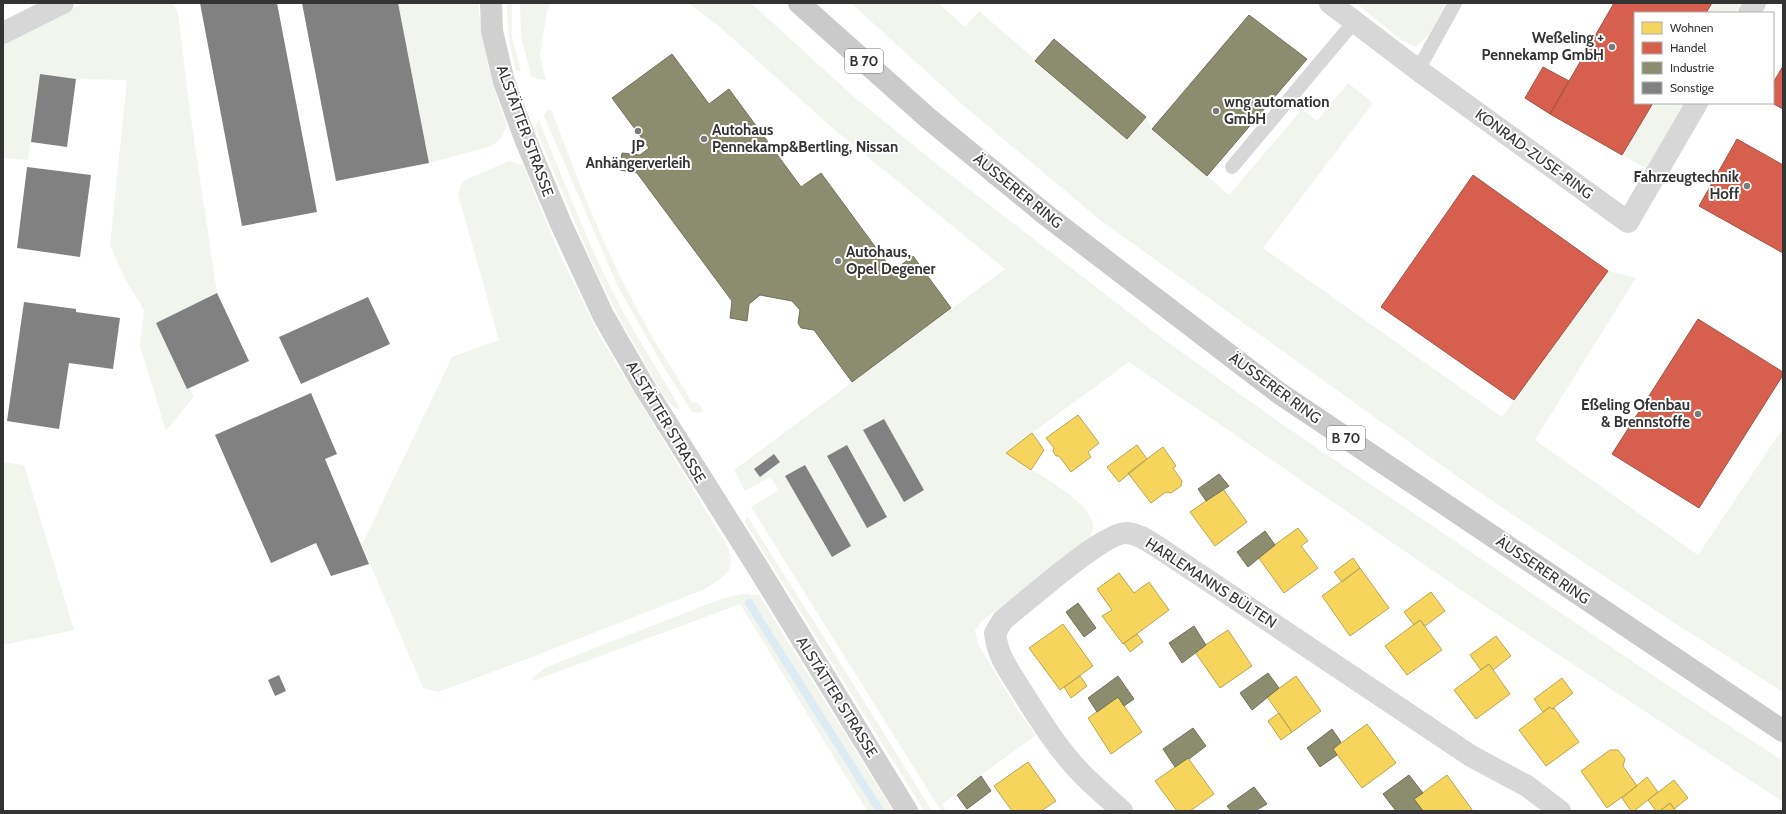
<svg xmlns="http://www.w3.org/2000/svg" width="1786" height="814" font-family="Cabin,sans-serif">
  <rect width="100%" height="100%" fill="#fff"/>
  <path fill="#f1f5ed" d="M 85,3 L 173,3 L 178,13 L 190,112 L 217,293 L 156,323 L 194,396 L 166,431 L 140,346 L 144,310 L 126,281 L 110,245 L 127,80 L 76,79 L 40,74 L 28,160 L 3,158 L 3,40 L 35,24 Z
    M 398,3 L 478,3 C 482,45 491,85 507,125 L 501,138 L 492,146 L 429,163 Z
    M 507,3 L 512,3 L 512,37 L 521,71 L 516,71 C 510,48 507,27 507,3 Z
    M 520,3 L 552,3 L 547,10 L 540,56 L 546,80 L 537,79 L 531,76 L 521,36 Z
    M 689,3 L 751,3 L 854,97 L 943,169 L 1162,338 L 1279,422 L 1379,490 L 1666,684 L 1783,761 L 1783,802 L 1486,607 L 1129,362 L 1006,452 C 1027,469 1088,498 1093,524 C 1094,529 1091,535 1090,539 L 983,620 L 975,630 L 978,644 L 1022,717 L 1036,735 L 942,804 L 946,811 L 941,811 L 751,507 L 779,490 L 770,477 L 745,491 L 734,470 L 1005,269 L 830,126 L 721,28 Z
    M 851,3 L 938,3 L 965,27 L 979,11 L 1127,139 L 1146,117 L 1152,129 L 1229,195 L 1302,109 L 1317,121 L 1348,83 L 1373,103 L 1263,248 L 1502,417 L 1608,271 L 1636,278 L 1535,440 L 1698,555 L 1783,428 L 1783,692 L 1656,611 L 1469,485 L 1100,220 L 964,106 Z
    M 1356,3 L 1446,3 L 1429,35 L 1415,47 L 1400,39 Z
    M 1712,3 L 1741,3 L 1736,13 L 1706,13 Z
    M 1653,103 L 1684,103 L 1647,169 L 1622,155 Z
    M 551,109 C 578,180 605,252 642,318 C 657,347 676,374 692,402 L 698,403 L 704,411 L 699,413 L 692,412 L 663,366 L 618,287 L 544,116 L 546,111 Z
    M 539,120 C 562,177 584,234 611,289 C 632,330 657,368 680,408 L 678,409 L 673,407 L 665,398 L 622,323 L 593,265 L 542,144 L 536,129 L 536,125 Z
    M 509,161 L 523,165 L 556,246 L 599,335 L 728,547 C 737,572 724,576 705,589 L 527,659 L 438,692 L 423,688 L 362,545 L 452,357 L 499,340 L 458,194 L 463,181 Z
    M 3,462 L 24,465 L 74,630 L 3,645 Z
    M 747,516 L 839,661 L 932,811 L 924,811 L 745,522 Z
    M 741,594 L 759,595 L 893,811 L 867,811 L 740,604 L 533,681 L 532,678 L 545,668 L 559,662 L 721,599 Z"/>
  <path fill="#f6d55c" stroke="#bca450" d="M 1078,415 L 1099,443 L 1088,452 L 1091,457 L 1071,472 L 1059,456 L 1056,456 L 1053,451 L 1054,448 L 1046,438 Z
    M 1032,433 L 1044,450 L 1031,470 L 1006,453 Z
    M 1137,445 L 1147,459 L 1119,482 L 1107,467 Z
    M 1163,447 L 1176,466 L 1173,468 L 1182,481 L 1181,486 L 1171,493 L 1166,492 L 1151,503 L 1128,473 Z
    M 1223,489 L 1247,522 L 1215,546 L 1190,512 Z
    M 1298,528 L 1308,541 L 1301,546 L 1318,568 L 1284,593 L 1258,557 Z
    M 1353,558 L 1360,568 L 1342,582 L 1334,572 Z
    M 1360,568 L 1389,608 L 1350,636 L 1322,596 Z
    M 1119,573 L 1134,593 L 1149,582 L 1169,610 L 1123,644 L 1102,616 L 1112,610 L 1097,589 Z
    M 1431,592 L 1445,611 L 1425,626 L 1420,620 L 1414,625 L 1404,612 Z
    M 1420,620 L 1442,650 L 1407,675 L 1385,646 Z
    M 1063,624 L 1093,666 L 1060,690 L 1029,648 Z
    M 1228,630 L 1252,666 L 1220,688 L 1195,652 Z
    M 1137,634 L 1143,642 L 1130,652 L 1124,643 Z
    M 1496,636 L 1511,656 L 1493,670 L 1489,664 L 1481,670 L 1470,655 Z
    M 1489,664 L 1510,694 L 1476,719 L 1454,690 Z
    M 1080,676 L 1087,686 L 1071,698 L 1064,687 Z
    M 1296,676 L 1321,711 L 1292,732 L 1267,697 Z
    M 1562,678 L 1573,693 L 1552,709 L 1550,707 L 1543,712 L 1534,699 Z
    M 1118,697 L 1142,732 L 1111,754 L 1088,718 Z
    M 1550,707 L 1552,709 L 1554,708 L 1579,742 L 1546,766 L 1519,730 Z
    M 1279,713 L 1292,732 L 1281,740 L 1268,721 Z
    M 1367,724 L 1396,763 L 1362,788 L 1333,749 Z
    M 1610,750 L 1618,750 L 1625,759 L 1623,766 L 1637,786 L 1607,808 L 1581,771 Z
    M 1188,758 L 1214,794 L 1190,811 L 1177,811 L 1155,781 Z
    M 1028,762 L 1056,801 L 1041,811 L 1012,811 L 994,786 Z
    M 1447,775 L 1473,811 L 1423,811 L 1414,799 Z
    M 1647,777 L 1658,792 L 1634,811 L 1631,811 L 1622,798 Z
    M 1674,780 L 1688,798 L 1674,809 L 1670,803 L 1660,811 L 1656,811 L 1648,800 Z
    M 1670,803 L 1676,811 L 1660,811 Z"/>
  <path fill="#d6604d" stroke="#a55245" d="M 1614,3 L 1712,3 L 1706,13 L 1635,13 L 1635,103 L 1653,103 L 1622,155 L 1550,114 Z
    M 1783,66 L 1783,109 L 1772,103 L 1773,83 Z
    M 1543,67 L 1569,81 L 1550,114 L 1525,98 Z
    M 1737,139 L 1783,165 L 1783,253 L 1699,206 Z
    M 1473,175 L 1608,271 L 1514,400 L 1381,307 Z
    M 1698,319 L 1783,372 L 1783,375 L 1699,508 L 1612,454 Z"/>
  <path fill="#8c8c6e" stroke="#71715c" d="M 1249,15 L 1307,59 L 1207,176 L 1152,129 Z
    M 1054,39 L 1146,117 L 1127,139 L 1035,61 Z
    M 672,54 L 709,104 L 729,89 L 801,187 L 821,173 L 893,271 L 913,256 L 951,308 L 852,382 L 814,330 L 801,328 L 798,323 L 800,310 L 792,301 L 760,295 L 749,304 L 747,321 L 730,318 L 732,301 L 637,173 L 620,170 L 622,153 L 640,155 L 649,148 L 612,98 Z
    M 1219,474 L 1229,486 L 1206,501 L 1198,489 Z
    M 1265,531 L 1275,545 L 1248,567 L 1237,552 Z
    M 1078,603 L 1096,628 L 1084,637 L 1066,612 Z
    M 1194,626 L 1206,645 L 1182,663 L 1169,643 Z
    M 1268,673 L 1279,688 L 1252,710 L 1240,693 Z
    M 1118,676 L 1134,699 L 1124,706 L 1118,697 L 1097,712 L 1088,698 Z
    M 1193,728 L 1206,746 L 1189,759 L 1188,758 L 1175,767 L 1163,749 Z
    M 1332,729 L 1341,742 L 1333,749 L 1337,755 L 1320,767 L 1307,748 Z
    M 1409,775 L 1423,793 L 1414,799 L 1423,811 L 1396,811 L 1383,794 Z
    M 981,776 L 991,791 L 967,809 L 957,795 Z
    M 1254,787 L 1267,804 L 1255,811 L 1231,811 L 1227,806 Z"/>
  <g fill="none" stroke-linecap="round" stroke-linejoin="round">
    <path stroke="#ddebf3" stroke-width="8" d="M 749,603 L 880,811"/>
  </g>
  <path fill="#818181" d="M 200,3 L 277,3 L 317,212 L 242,226 Z
    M 302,3 L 398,3 L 429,163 L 336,181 Z
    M 40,74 L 76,79 L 67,147 L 31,142 Z
    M 27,167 L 91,175 L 80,257 L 17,248 Z
    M 217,293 L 249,361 L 187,389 L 156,323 Z
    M 368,297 L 390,344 L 301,384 L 279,337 Z
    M 24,302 L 76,309 L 76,312 L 120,318 L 113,369 L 69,363 L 59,429 L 7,421 Z
    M 311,393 L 337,454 L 325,459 L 369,564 L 331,576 L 316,543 L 271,563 L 215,435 Z
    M 884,419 L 924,490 L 904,502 L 863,430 Z
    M 847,445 L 887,517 L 867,528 L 827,456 Z
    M 774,454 L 780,462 L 760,477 L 754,469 Z
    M 805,465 L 851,546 L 832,557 L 785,476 Z
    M 279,675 L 286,691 L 275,696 L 268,680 Z"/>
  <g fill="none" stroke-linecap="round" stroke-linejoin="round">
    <path stroke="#d7d7d7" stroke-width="14" d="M 1418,70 L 1455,3
      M 1232,167 L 1354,22"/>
    <path stroke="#d7d7d7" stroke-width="22" d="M 1330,3 L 1418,70 L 1628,222 L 1697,103
      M 1749,13 L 1755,3
      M 3,33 L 63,3
      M 1122,811 C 1109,799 1096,788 1084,776 C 1059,751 1040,720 1021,690 C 1009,671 997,655 995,633 L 1003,620 L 1015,610 C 1034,595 1106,531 1127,533 C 1139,534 1148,541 1158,547 L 1471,756 L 1527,786 L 1560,811"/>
    <path stroke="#d0d0d0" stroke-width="22" d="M 491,3 L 492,31 L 504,82 L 526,141 L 561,224 L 603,315 L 646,390 L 760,571 L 907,811"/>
    <path stroke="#cacaca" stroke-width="22" d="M 799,3 L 929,119 L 1046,215 L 1279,393 L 1783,731"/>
  </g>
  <g fill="#7a7a7a" stroke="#fff" stroke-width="1.5">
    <circle cx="1612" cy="47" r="4"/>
    <circle cx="1216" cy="111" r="4"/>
    <circle cx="638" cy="131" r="4"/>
    <circle cx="704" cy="139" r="4"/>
    <circle cx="1747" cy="186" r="4"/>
    <circle cx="838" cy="261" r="4"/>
    <circle cx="1698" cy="414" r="4"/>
  </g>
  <g text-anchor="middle" stroke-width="4" stroke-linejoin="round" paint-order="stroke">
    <g fill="#fff" stroke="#707070" stroke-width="1">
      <rect x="845" y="49" width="38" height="24" rx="3"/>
      <rect x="1327" y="426" width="38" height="24" rx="3"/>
    </g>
    <g font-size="14" font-weight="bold" fill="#333">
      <text x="864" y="66">B 70</text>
      <text x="1346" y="443">B 70</text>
    </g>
    <g font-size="15" font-weight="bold" fill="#333" stroke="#fff" text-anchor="end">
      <text x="1604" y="43">Weßeling +<tspan x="1604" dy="17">Pennekamp GmbH</tspan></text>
      <text x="1224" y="107" text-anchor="start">wng automation<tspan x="1224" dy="17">GmbH</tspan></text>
      <text x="712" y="135" text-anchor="start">Autohaus<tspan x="712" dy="17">Pennekamp&amp;Bertling, Nissan</tspan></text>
      <text x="638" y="151" text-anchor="middle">JP<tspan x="638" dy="17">Anhängerverleih</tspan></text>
      <text x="1739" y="182">Fahrzeugtechnik<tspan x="1739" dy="17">Hoff</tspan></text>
      <text x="846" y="257" text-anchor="start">Autohaus,<tspan x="846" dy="17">Opel Degener</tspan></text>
      <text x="1690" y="410">Eßeling Ofenbau<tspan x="1690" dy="17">&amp; Brennstoffe</tspan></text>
    </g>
    <g font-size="15" fill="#333" stroke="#fff">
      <text transform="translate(525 131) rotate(70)" y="5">ALSTÄTTER STRASSE</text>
      <text transform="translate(1534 154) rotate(36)" y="5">KONRAD-ZUSE-RING</text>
      <text transform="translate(1018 191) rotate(39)" y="5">ÄUSSERER RING</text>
      <text transform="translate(1275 388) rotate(36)" y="5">ÄUSSERER RING</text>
      <text transform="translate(666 422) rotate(59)" y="5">ALSTÄTTER STRASSE</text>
      <text transform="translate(1543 570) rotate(34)" y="5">ÄUSSERER RING</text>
      <text transform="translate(1211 583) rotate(33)" y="5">HARLEMANNS BÜLTEN</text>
      <text transform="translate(837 697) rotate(58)" y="5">ALSTÄTTER STRASSE</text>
    </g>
  </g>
  <rect width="1786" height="814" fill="none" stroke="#333333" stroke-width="8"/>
  <rect x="1634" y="12" width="140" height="92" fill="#ffffff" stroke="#adadad"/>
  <rect x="1642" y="22" width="20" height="12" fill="#f6d55c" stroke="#adadad"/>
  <text x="1670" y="32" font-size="12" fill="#333333">Wohnen</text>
  <rect x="1642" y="42" width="20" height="12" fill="#d6604d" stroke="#adadad"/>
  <text x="1670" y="52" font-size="12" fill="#333333">Handel</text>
  <rect x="1642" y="62" width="20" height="12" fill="#8c8c6e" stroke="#adadad"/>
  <text x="1670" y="72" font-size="12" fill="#333333">Industrie</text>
  <rect x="1642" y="82" width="20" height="12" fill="#818181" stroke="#adadad"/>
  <text x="1670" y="92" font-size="12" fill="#333333">Sonstige</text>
</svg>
